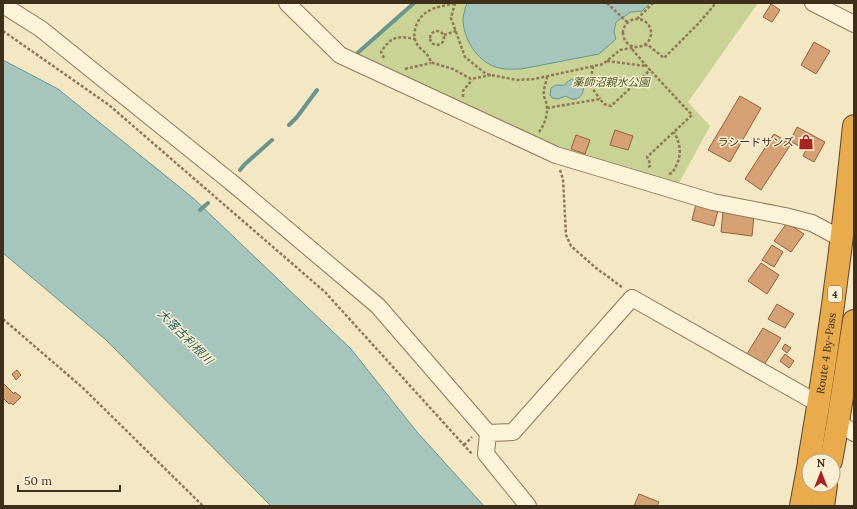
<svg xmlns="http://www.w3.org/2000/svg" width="857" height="509" font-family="Lora,'Noto Sans JP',serif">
  <rect width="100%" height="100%" fill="#f3e7c4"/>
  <path fill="#c9d396" d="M 416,3 L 758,3 L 688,102 L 710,126 L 679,183 L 559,150 L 354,59 Z"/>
  <path fill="#a6c6bd" stroke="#6b958c" d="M 467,3 L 650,3 L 642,11 L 631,12 L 616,22 L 614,32 L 616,39 L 599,54 L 521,69 C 513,69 504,70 496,67 C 477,61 463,39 463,18 C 464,13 465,8 467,3 Z
    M 3,60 L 58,89 L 193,198 L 351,349 L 417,432 L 484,506 L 271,506 L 106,340 L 3,253 Z
    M 572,79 C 589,79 585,101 572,99 C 571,99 567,97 566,96 L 558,99 L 552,98 L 550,95 L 551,88 C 557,83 558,86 565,85 L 567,82 Z"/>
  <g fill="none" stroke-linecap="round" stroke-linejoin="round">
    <path stroke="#6b958c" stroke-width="4" d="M 353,57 L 414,3
      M 289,125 L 297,117 L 317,90
      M 240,170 L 244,165 L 272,140
      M 200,210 L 208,203"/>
  </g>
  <path fill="#d5a175" stroke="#92613b" d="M 771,4 L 780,10 L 772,22 L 763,17 Z
    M 814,42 L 830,51 L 816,74 L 801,65 Z
    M 740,96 L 761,108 L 730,162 L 708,150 Z
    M 797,127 L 825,142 L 814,162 L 803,156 L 806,150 L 790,141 Z
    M 615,130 L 633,136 L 628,150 L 610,145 Z
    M 774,134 L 791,144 L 761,190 L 745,179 Z
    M 576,135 L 590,140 L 585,154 L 571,149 Z
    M 696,204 L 718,210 L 714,226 L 692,220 Z
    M 723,212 L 754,215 L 752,236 L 721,232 Z
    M 787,223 L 804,234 L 791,252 L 774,241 Z
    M 772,245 L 783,252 L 774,267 L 762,260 Z
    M 761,263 L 779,275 L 767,294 L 748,281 Z
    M 777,304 L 794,314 L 785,328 L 768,319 Z
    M 763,328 L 781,338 L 764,365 L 747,354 Z
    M 785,344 L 791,348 L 787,353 L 782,349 Z
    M 785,354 L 794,361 L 789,368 L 780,361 Z
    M 17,370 L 21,375 L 16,380 L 12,374 Z
    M 3,383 L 14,394 L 15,392 L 21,397 L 13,405 L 11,403 L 9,404 L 3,398 Z
    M 639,494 L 659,502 L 657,506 L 634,506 Z"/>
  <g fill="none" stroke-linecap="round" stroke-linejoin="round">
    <defs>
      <path id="street" d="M 287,3 L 340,55 L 556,155 L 713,202 L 785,216 L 812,223 L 842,239
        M 813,3 L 854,24
        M 3,5 L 41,29 L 231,182 L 378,306 L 488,433 L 486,454 L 528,506
        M 838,422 L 854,433
        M 488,433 L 513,432 L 632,298 L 819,404"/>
      <g id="highway">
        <path id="s1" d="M 809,461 C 828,350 843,238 854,126"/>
        <path d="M 831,461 L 838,422 L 854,321"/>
        <path d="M 801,506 L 809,463"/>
        <path d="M 823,506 L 826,485"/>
      </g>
    </defs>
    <use href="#street" stroke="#907858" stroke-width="18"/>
    <use href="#highway" stroke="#5d452c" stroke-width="24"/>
    <path stroke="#907858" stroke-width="2.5" stroke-dasharray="3 2" stroke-linecap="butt" d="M 455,3 L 451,18 L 465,57 L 486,74 L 517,80 L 534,79 L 603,64 L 620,50 L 648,45 L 664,58 L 698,24 L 716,3
      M 607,3 L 627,22
      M 455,4 C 437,6 419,10 415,30 C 414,34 414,38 416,42 C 418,48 425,51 428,56 C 429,57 431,62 431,62 L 433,63 L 453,69 L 471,79 L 491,75
      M 637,19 L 653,3
      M623 33a14 14 0 1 1 28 0a14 14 0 1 1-28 0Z
      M430 38a7 7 0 1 1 14 0a7 7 0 1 1-14 0Z
      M 3,31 L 109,105 L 325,292 L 472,454
      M 444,35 L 456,31
      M 384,58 L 381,52 C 391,37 396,35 415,39
      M 607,61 L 646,66
      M 593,66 L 590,85 L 600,99
      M 405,69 L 431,63
      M 463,97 L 463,91 L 472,80
      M 547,108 L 600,99 L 604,104 L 611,106 L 650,70 L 631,48
      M 539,132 C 545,124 549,112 546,102 C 546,100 544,97 544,96 C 543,90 546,83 547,77
      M 648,167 L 650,166 L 649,160 L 647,157 L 692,115 L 650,70
      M 560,170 L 563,179 L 566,235 L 571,246 L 596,268 L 622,287
      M 669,174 L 672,173 C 682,158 682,147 674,132
      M 3,319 L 83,388 L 203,506
      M 464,445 L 472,437"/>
    <use href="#street" stroke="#fcf3d8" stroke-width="16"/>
    <use href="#highway" stroke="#eaab4c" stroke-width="22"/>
  </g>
  <defs>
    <symbol id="shop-bare" viewBox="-9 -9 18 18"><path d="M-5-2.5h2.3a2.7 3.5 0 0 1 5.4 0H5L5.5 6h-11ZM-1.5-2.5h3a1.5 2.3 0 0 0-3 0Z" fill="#a62521" stroke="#f9f0d4" stroke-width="2.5" paint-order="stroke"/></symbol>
  </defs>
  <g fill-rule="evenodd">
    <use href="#shop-bare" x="795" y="131" width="22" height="22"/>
  </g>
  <g text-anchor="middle" stroke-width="3" stroke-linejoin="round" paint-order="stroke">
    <rect fill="#f9f0d4" stroke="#766954" stroke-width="1" x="828" y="286" width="14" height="16" rx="3"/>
    <g font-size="10" font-weight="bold" fill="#3e2f1d">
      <text x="835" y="298">4</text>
    </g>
    <g font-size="11" font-style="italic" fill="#4c5d22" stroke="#f9f0d4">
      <text x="611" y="86">薬師沼親水公園</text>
    </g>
    <g font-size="11" fill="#3e2f1d" stroke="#f9f0d4" text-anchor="end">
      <text x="794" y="146">ラシードサンズ</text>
    </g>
    <g font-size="11" fill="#3e2f1d" stroke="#f9f0d4">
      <text dy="4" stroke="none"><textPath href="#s1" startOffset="109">Route 4 By-Pass</textPath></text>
    </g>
    <g font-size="12" font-style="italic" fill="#2b605e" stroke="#f9f0d4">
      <text transform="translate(185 337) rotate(45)" y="4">大落古利根川</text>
    </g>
  </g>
  <rect width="857" height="509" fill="none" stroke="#3e2f1d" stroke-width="8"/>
  <g transform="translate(821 473)"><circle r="19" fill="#f9f0d4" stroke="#aea38b"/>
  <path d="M0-3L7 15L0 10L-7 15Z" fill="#a62521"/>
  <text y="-6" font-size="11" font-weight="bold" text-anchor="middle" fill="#3e2f1d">N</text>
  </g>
  <path d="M18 485v6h102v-6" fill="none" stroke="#3e2f1d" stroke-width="2"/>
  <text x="24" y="485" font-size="12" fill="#3e2f1d" stroke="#f9f0d4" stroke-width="3" paint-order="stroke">50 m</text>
</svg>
